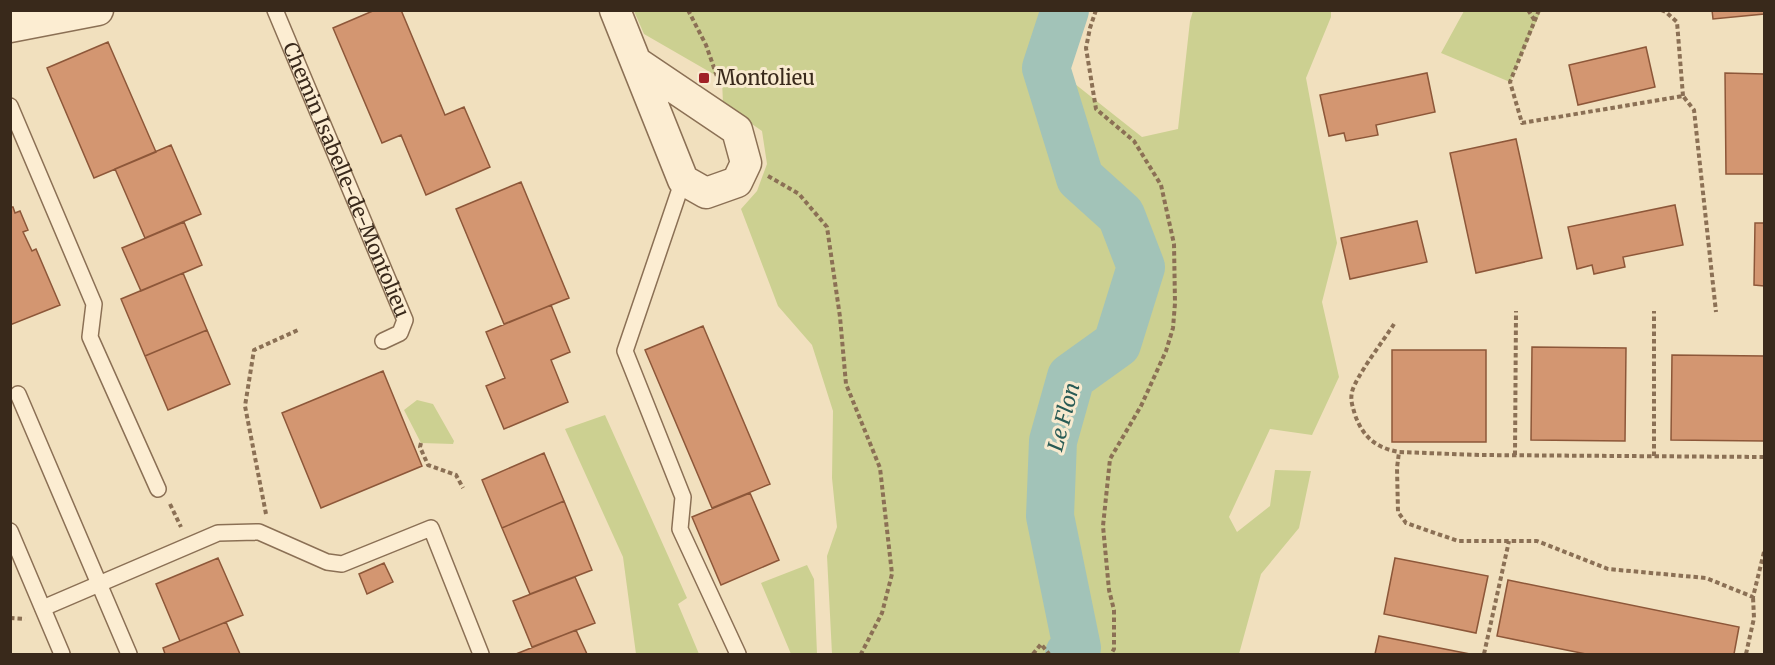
<svg xmlns="http://www.w3.org/2000/svg" width="1775" height="665" font-family="Merriweather,serif">
  <rect width="100%" height="100%" fill="#f1e0be"/>
  <path fill="#ccd091" d="M 634,11 L 1067,11 L 1059,33 L 1075,84 L 1142,137 L 1178,129 L 1190,21 L 1193,11 L 1331,11 L 1331,17 L 1306,78 L 1337,243 L 1322,302 L 1339,377 L 1312,435 L 1270,429 L 1229,517 L 1237,532 L 1270,506 L 1275,470 L 1311,471 L 1299,528 L 1261,574 L 1239,654 L 832,654 L 827,556 L 837,527 L 832,478 L 833,411 L 812,345 L 778,306 L 741,209 L 757,191 L 767,164 L 762,131 L 723,104 L 722,79 L 644,34 Z
    M 1464,11 L 1541,11 L 1510,82 L 1441,53 Z
    M 417,400 L 433,404 L 454,441 L 453,444 L 421,443 L 404,410 Z
    M 605,415 L 687,598 L 678,604 L 699,654 L 636,654 L 623,557 L 565,429 Z
    M 807,565 L 814,579 L 817,654 L 791,654 L 761,583 Z"/>
  <g fill="none" stroke-linecap="round" stroke-linejoin="round">
    <path stroke="#a2c3b8" stroke-width="48" d="M 1065,10 L 1046,68 L 1080,178 L 1121,215 L 1141,267 L 1117,344 L 1071,377 L 1053,441 L 1050,516 L 1077,648 L 1069,654"/>
  </g>
  <path fill="#d39671" stroke="#8d5739" stroke-width="1.5" d="M 375,10 L 401,10 L 445,115 L 464,107 L 490,167 L 426,195 L 401,135 L 382,143 L 333,28 Z
    M 1712,10 L 1764,10 L 1764,14 L 1713,19 Z
    M 108,42 L 156,152 L 94,178 L 47,68 Z
    M 1646,47 L 1655,87 L 1578,105 L 1569,65 Z
    M 1427,73 L 1435,112 L 1376,125 L 1378,135 L 1346,141 L 1344,133 L 1329,136 L 1320,95 Z
    M 1725,73 L 1764,74 L 1764,174 L 1726,174 Z
    M 1516,139 L 1542,258 L 1476,273 L 1450,153 Z
    M 171,145 L 201,214 L 145,238 L 115,169 Z
    M 521,182 L 569,298 L 504,324 L 456,209 Z
    M 1675,205 L 1683,245 L 1623,257 L 1625,267 L 1594,274 L 1592,265 L 1577,269 L 1568,227 Z
    M 10,207 L 13,207 L 15,213 L 20,211 L 28,230 L 23,232 L 32,251 L 36,249 L 60,305 L 10,325 Z
    M 1417,221 L 1427,262 L 1350,279 L 1341,238 Z
    M 184,222 L 202,265 L 141,291 L 122,248 Z
    M 1755,223 L 1764,223 L 1764,286 L 1754,285 Z
    M 183,273 L 207,330 L 145,356 L 121,299 Z
    M 551,305 L 570,352 L 551,360 L 568,402 L 504,429 L 486,386 L 505,378 L 486,332 Z
    M 703,326 L 770,484 L 712,508 L 645,350 Z
    M 207,330 L 230,384 L 168,410 L 145,356 Z
    M 1532,347 L 1626,348 L 1625,441 L 1531,440 Z
    M 1392,350 L 1486,350 L 1486,442 L 1392,442 Z
    M 1672,355 L 1764,356 L 1764,441 L 1671,440 Z
    M 383,371 L 422,466 L 321,508 L 282,413 Z
    M 544,453 L 564,501 L 502,528 L 482,480 Z
    M 750,493 L 779,560 L 721,585 L 692,517 Z
    M 564,501 L 592,570 L 530,594 L 502,528 Z
    M 218,558 L 243,615 L 180,641 L 156,584 Z
    M 1395,558 L 1488,576 L 1476,633 L 1384,614 Z
    M 384,563 L 393,582 L 367,594 L 359,574 Z
    M 575,577 L 595,623 L 532,647 L 513,601 Z
    M 1508,580 L 1739,627 L 1734,654 L 1586,654 L 1497,636 Z
    M 226,622 L 240,654 L 165,654 L 163,648 Z
    M 576,630 L 587,654 L 516,654 Z
    M 1379,636 L 1470,654 L 1375,654 Z"/>
  <g fill="none" stroke-linecap="round" stroke-linejoin="round">
    <defs>
      <g id="lane">
        <path id="s1" d="M 275,10 L 405,320 L 400,333 L 383,341"/>
        <path d="M 10,106 L 94,304 L 90,337 L 158,489"/>
        <path d="M 683,180 L 625,351 L 683,497 L 680,529 L 738,654"/>
        <path d="M 18,394 L 129,654"/>
        <path d="M 10,531 L 62,654"/>
        <path d="M 43,608 L 218,533 L 259,532 L 327,562 L 342,564 L 431,528 L 481,654"/>
      </g>
      <path id="street" d="M 615,10 L 683,180 L 706,193 L 737,182 L 746,163 L 737,130 L 636,62
        M 10,27 L 98,10"/>
    </defs>
    <use href="#lane" stroke="#8b7055" stroke-width="18"/>
    <use href="#street" stroke="#8b7055" stroke-width="33"/>
    <path stroke="#8b7055" stroke-width="4" stroke-dasharray="4.5 3" stroke-linecap="butt" d="M 688,10 L 706,45 L 720,85
      M 1096,10 L 1090,28 L 1086,48 L 1096,109 L 1134,141 L 1161,185 L 1174,244 L 1175,303 L 1173,328 L 1166,351 L 1141,406 L 1110,459 L 1103,526 L 1109,590 L 1114,610 L 1114,649 L 1111,654
      M 1528,10 L 1535,21
      M 1539,10 L 1510,82 L 1522,123 L 1683,96 L 1694,110 L 1716,312
      M 1661,10 L 1666,12 L 1677,22 L 1683,96
      M 768,176 L 799,194 L 827,227 L 840,317 L 846,384 L 880,468 L 892,574 L 882,613 L 861,654
      M 1394,324 C 1384,340 1356,376 1352,392 C 1350,401 1353,407 1355,415 C 1363,437 1376,448 1399,452
      M 421,443 L 420,447 L 428,465 L 456,475 L 463,488
      M 1515,455 L 1516,311
      M 1654,456 L 1654,311
      M 1764,457 L 1479,455 L 1399,452 L 1397,468 L 1398,512 L 1406,523 L 1458,541 L 1537,541 L 1608,569 L 1706,578 L 1753,597 L 1764,552
      M 170,504 L 181,527
      M 266,514 L 245,406 L 254,350 L 298,330
      M 10,618 L 25,619
      M 1033,654 L 1041,644 L 1049,654
      M 1484,654 L 1509,541
      M 1746,654 L 1754,618 L 1753,597"/>
    <use href="#lane" stroke="#fcedd2" stroke-width="15"/>
    <use href="#street" stroke="#fcedd2" stroke-width="30"/>
  </g>
  <rect fill="#a02026" stroke="#f8eacf" stroke-width="2" x="698" y="72" width="12" height="12" rx="3"/>
  <g text-anchor="middle" stroke-width="6" stroke-linejoin="round" paint-order="stroke">
    <g font-size="20" fill="#39291b" stroke="#f8eacf" text-anchor="start">
      <text x="716" y="85">Montolieu</text>
    </g>
    <g font-size="20" fill="#39291b" stroke="#f8eacf">
      <text dy="7" stroke="none"><textPath href="#s1" startOffset="184">Chemin Isabelle-de-Montolieu</textPath></text>
    </g>
    <g font-size="21" font-style="italic" fill="#295b55" stroke="#f8eacf">
      <text transform="translate(1064 417) rotate(-75)" y="7">Le Flon</text>
    </g>
  </g>
  <rect width="1775" height="665" fill="none" stroke="#39291b" stroke-width="24"/>
</svg>
